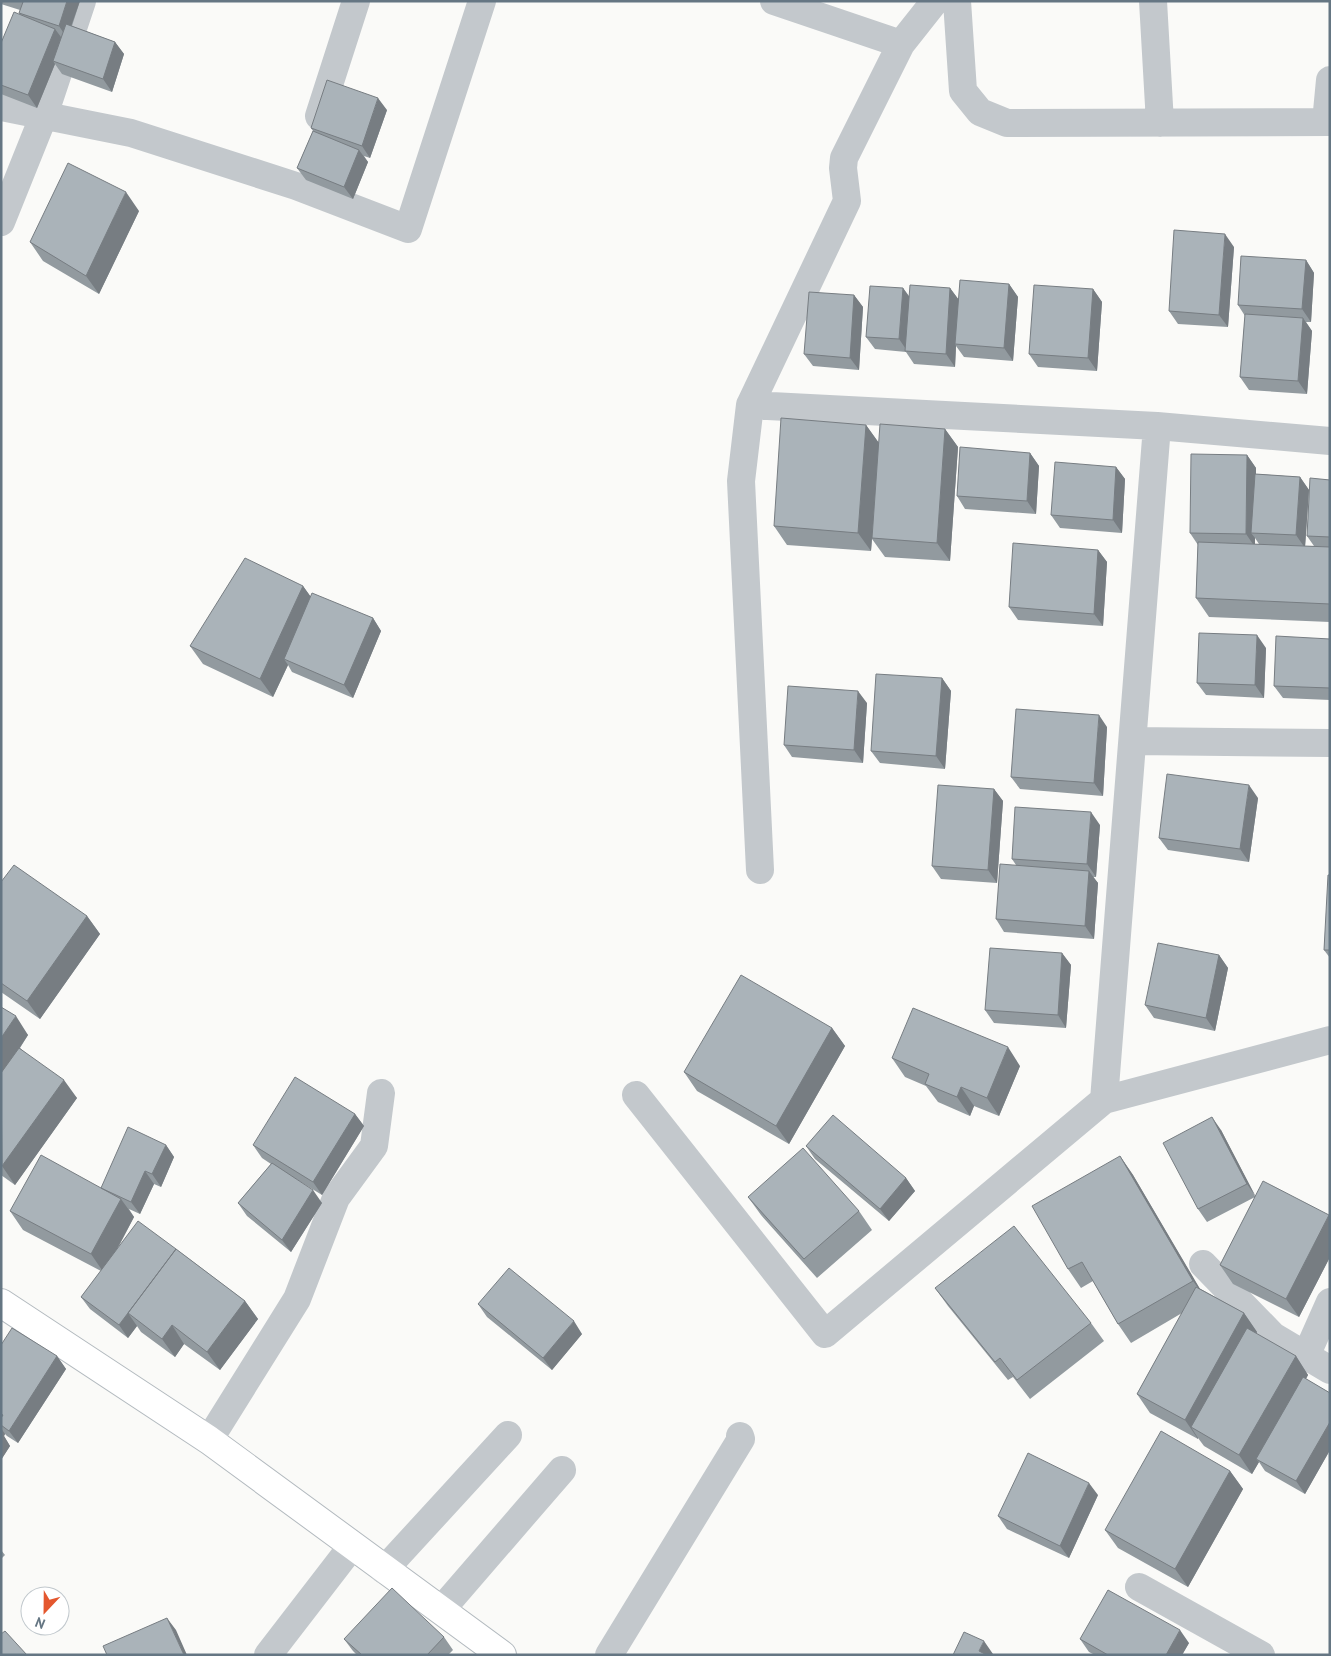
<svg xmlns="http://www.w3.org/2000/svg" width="1331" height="1656" font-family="'PT Sans',sans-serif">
  <rect width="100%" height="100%" fill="#fafaf8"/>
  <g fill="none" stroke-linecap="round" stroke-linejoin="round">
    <defs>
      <path id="secondary" d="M 1,1303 L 209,1440 L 502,1655"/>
    </defs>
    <use href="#secondary" stroke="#b3babf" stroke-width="30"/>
    <path stroke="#c3c8cc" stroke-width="28" d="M 774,1 L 901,44
      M 957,1 L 963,91 L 980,112 L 1007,123 L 1330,122
      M 1153,1 L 1160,123
      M 1,107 L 131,133 L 296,186 L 408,229 L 482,1
      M 319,116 L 356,1
      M 1326,122 L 1330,80
      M 1,222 L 44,115 L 82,1
      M 750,405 L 1157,426 L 1330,441
      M 1134,741 L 1330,743
      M 760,870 L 741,481 L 750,405 L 847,201 L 843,168 L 844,158 L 901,44 L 935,1
      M 636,1095 L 825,1334 L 1104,1100 L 1330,1040
      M 1104,1100 L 1157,426
      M 1203,1264 L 1273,1336 L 1330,1370
      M 1306,1356 L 1330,1302
      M 209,1440 L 297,1299 L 336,1198 L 374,1146 L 381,1093
      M 384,1570 L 508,1435
      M 1139,1587 L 1261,1655
      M 441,1610 L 562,1470
      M 268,1655 L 352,1546
      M 609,1655 L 741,1439 L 740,1436"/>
    <use href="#secondary" stroke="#fff" stroke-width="28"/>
  </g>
  <path fill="#929a9f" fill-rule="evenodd" d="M 1,1 L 80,1 L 72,26 L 115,42 L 124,54 L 112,92 L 62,74 L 55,64 L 37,108 L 1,94 L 1,43 L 20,15 L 19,13 L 20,10 L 1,4 Z
    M 387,110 L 370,158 L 364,156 L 368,162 L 353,199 L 306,180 L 297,168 L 313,131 L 311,128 Z
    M 139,211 L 99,294 L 43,261 L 30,242 Z
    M 1234,247 L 1228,327 L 1178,324 L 1169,311 Z
    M 1306,260 L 1314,273 L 1311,322 L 1306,322 L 1312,331 L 1307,394 L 1249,390 L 1240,377 L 1245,316 L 1238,305 Z
    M 1009,284 L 1018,297 L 1013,361 L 964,357 L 956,346 L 955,367 L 914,364 L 906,352 L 875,349 L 866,337 L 903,288 L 909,296 L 950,288 L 958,299 Z
    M 1093,289 L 1102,302 L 1097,371 L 1038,367 L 1029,354 Z
    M 854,295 L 863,307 L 859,370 L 813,366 L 804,354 Z
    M 866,425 L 878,442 L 945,429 L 958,447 L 950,561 L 885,557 L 872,539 L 871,551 L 787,545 L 774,526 Z
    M 1030,453 L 1039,466 L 1036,514 L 965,509 L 957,496 Z
    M 1247,455 L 1256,468 L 1256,474 L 1300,477 L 1309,490 L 1305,546 L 1314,546 L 1307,536 L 1330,480 L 1330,622 L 1209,617 L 1196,598 L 1198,545 L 1190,533 ZM 1255,538 L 1259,544 L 1255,544 Z
    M 1116,467 L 1125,479 L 1122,533 L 1060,528 L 1051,515 Z
    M 1098,550 L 1107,562 L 1103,626 L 1018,620 L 1009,607 Z
    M 303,586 L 310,596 L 373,618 L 381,631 L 353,698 L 292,672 L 288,665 L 273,697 L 203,664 L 190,646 Z
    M 1330,639 L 1330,700 L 1283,698 L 1274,686 Z
    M 1266,648 L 1264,698 L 1206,695 L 1197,683 Z
    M 942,678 L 951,691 L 945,769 L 880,763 L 871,751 Z
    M 867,703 L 863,763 L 792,757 L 784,745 Z
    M 1107,727 L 1103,796 L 1020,789 L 1011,777 Z
    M 994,789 L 1003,801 L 997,883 L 941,879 L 932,866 Z
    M 1258,798 L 1249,862 L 1168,850 L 1159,838 Z
    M 1100,825 L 1096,877 L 1093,877 L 1098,883 L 1094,939 L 1004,932 L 996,919 L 1016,865 L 1012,859 Z
    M 1330,875 L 1330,958 L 1324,950 Z
    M 1,882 L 87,916 L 100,934 L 40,1019 L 1,992 Z
    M 1062,953 L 1071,965 L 1066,1028 L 994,1023 L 985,1010 Z
    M 1219,955 L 1228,968 L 1215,1031 L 1154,1018 L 1145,1005 Z
    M 1,1007 L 28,1035 L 20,1048 L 77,1098 L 15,1185 L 1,1175 Z
    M 832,1028 L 845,1046 L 789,1144 L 697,1091 L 684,1072 Z
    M 892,1058 L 1020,1066 L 999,1116 L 974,1106 L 970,1116 L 938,1102 L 926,1086 L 905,1077 Z
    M 355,1114 L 364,1126 L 322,1195 L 296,1179 L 322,1203 L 291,1252 L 247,1216 L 238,1203 L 271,1164 L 262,1158 L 253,1145 Z
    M 1221,1130 L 1255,1196 L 1330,1216 L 1330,1257 L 1299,1317 L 1233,1284 L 1220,1265 L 1255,1197 L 1207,1222 L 1198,1209 Z
    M 166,1145 L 174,1157 L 161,1187 L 154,1184 L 140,1214 L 129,1209 L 134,1217 L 118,1248 L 176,1249 L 245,1301 L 258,1319 L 220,1370 L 184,1344 L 175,1357 L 141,1332 L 137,1326 L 128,1338 L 90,1309 L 81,1297 L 101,1271 L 23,1230 L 10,1211 L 101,1188 Z
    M 806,1146 L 906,1178 L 915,1191 L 889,1221 L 815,1159 Z
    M 1120,1156 L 1133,1175 L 1199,1288 L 1244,1313 L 1257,1332 L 1256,1334 L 1296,1356 L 1308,1375 L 1306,1379 L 1330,1393 L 1330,1450 L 1305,1494 L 1265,1471 L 1259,1462 L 1252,1474 L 1204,1446 L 1198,1438 L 1198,1439 L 1150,1413 L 1137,1394 L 1182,1313 L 1131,1343 L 1118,1324 L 1093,1281 L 1081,1288 L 1068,1269 Z
    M 748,1197 L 859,1211 L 872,1230 L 817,1278 L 761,1215 Z
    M 935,1288 L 1091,1323 L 1104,1341 L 1030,1399 L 1013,1377 L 1008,1380 L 948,1306 Z
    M 478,1304 L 582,1334 L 552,1370 L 487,1317 Z
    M 1,1345 L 57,1356 L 66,1369 L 18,1443 L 7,1436 L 5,1434 L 4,1436 L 10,1446 L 1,1460 Z
    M 1230,1471 L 1243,1489 L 1188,1587 L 1118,1548 L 1105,1530 Z
    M 1098,1495 L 1069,1558 L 1007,1529 L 998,1516 Z
    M 1,1550 L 5,1555 L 1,1559 Z
    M 444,1637 L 453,1650 L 448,1655 L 357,1655 L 353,1651 L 344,1639 Z
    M 1080,1639 L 1189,1643 L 1182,1655 L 1095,1655 L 1089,1652 Z"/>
  <path fill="#777d82" d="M 67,1 L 80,1 L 67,38 L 59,26 Z
    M 55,29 L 64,41 L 53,61 L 55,64 L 37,108 L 28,95 Z
    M 115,42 L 124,54 L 112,92 L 103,79 Z
    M 378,98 L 387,110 L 370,158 L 362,146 Z
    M 359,150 L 368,162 L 353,199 L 344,187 Z
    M 126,192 L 139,211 L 99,294 L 86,276 Z
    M 1225,234 L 1234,247 L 1228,327 L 1219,315 Z
    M 1306,260 L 1314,273 L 1311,322 L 1302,309 Z
    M 1009,284 L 1018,297 L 1013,361 L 1004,348 Z
    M 903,288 L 912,301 L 908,352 L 899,339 Z
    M 950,288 L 959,300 L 955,344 L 956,346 L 955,367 L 946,354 Z
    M 1093,289 L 1102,302 L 1097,371 L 1088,358 Z
    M 854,295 L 863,307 L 859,370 L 850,358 Z
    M 1303,318 L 1312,331 L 1307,394 L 1298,381 Z
    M 866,425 L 879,443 L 871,551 L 858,533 Z
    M 945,429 L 958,447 L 950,561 L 937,543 Z
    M 1030,453 L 1039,466 L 1036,514 L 1027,501 Z
    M 1247,455 L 1256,468 L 1255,533 L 1251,533 L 1255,538 L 1255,547 L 1246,534 Z
    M 1116,467 L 1125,479 L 1122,533 L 1113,520 Z
    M 1300,477 L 1309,490 L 1305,548 L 1296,535 Z
    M 1098,550 L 1107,562 L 1103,626 L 1094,614 Z
    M 303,586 L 316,604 L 284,659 L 288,665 L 273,697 L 260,679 Z
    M 373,618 L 381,631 L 353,698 L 344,685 Z
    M 1257,635 L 1266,648 L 1264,698 L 1255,685 Z
    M 942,678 L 951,691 L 945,769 L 936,756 Z
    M 858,691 L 867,703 L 863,763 L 854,750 Z
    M 1099,715 L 1107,727 L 1103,796 L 1094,783 Z
    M 1249,785 L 1258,798 L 1249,862 L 1240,849 Z
    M 994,789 L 1003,801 L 997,883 L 988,870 Z
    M 1091,812 L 1100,825 L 1096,877 L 1087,864 Z
    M 1089,871 L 1098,883 L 1094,939 L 1085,926 Z
    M 87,916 L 100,934 L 40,1019 L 27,1001 Z
    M 1062,953 L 1071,965 L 1066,1028 L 1058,1015 Z
    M 1219,955 L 1228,968 L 1215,1031 L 1206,1018 Z
    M 16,1016 L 28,1035 L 1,1076 L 1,1038 Z
    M 832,1028 L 845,1046 L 789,1144 L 776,1126 Z
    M 1008,1047 L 1020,1066 L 999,1116 L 987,1098 Z
    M 64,1080 L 77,1098 L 15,1185 L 2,1166 Z
    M 961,1087 L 974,1106 L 970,1116 L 957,1097 Z
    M 355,1114 L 364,1126 L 322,1195 L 313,1182 Z
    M 1212,1117 L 1221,1130 L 1256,1197 L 1247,1184 Z
    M 166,1145 L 174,1157 L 161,1187 L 152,1174 Z
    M 1120,1156 L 1133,1175 L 1206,1299 L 1193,1281 Z
    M 145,1171 L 154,1184 L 140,1214 L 131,1202 Z
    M 906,1178 L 915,1191 L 889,1221 L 880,1209 Z
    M 313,1190 L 322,1203 L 291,1252 L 282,1240 Z
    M 121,1199 L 134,1217 L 104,1273 L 91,1254 Z
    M 1329,1215 L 1330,1216 L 1330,1257 L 1299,1317 L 1286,1299 Z
    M 176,1249 L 185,1261 L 128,1313 L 137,1326 L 128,1338 L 119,1325 Z
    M 245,1301 L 258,1319 L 220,1370 L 207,1352 Z
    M 1244,1313 L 1257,1332 L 1201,1433 L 1191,1427 L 1198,1438 L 1198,1439 L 1185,1420 Z
    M 574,1321 L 582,1334 L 552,1370 L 543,1358 Z
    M 172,1325 L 184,1344 L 175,1357 L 162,1339 Z
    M 57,1356 L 66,1369 L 18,1443 L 9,1431 Z
    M 1296,1356 L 1308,1375 L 1260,1460 L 1256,1459 L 1259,1462 L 1252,1474 L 1239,1455 Z
    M 1330,1422 L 1330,1450 L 1305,1494 L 1296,1481 Z
    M 1,1428 L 5,1434 L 4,1436 L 10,1446 L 1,1460 Z
    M 1230,1471 L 1243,1489 L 1188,1587 L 1175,1569 Z
    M 1089,1483 L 1098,1495 L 1069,1558 L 1060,1546 Z
    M 167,1618 L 176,1630 L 187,1655 L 184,1655 Z
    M 1180,1630 L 1189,1643 L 1182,1655 L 1166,1655 Z
    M 984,1641 L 993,1654 L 993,1655 L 982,1655 L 979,1651 Z"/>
  <path fill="#aab3b9" stroke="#777d82" d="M 21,1 L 67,1 L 59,26 L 19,13 L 23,2 Z
    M 14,12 L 55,29 L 28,95 L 1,85 L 1,43 Z
    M 66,24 L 115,42 L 103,79 L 53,61 Z
    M 327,80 L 378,98 L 362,146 L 311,128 Z
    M 313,131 L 359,150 L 344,187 L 297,168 Z
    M 68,163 L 126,192 L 86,276 L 30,242 Z
    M 1174,230 L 1225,234 L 1219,315 L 1169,311 Z
    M 1241,256 L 1306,260 L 1302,309 L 1238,305 Z
    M 960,280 L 1009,284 L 1004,348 L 955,344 Z
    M 910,285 L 950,288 L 946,354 L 905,351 Z
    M 1034,285 L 1093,289 L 1088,358 L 1029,354 Z
    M 870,286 L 903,288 L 899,339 L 866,337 Z
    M 809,292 L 854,295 L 850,358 L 804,354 Z
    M 1245,314 L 1303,318 L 1298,381 L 1240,377 Z
    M 781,418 L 866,425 L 858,533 L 774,526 Z
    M 880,424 L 945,429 L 937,543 L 872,538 Z
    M 960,447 L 1030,453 L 1027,501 L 957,496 Z
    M 1191,454 L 1247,455 L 1246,534 L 1190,533 Z
    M 1055,462 L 1116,467 L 1113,520 L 1051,515 Z
    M 1255,474 L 1300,477 L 1296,535 L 1251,533 Z
    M 1310,478 L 1330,480 L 1330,537 L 1307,536 Z
    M 1198,542 L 1330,547 L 1330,604 L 1196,598 Z
    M 1013,543 L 1098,550 L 1094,614 L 1009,607 Z
    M 245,558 L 303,586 L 260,679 L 190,646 Z
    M 312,593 L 373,618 L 344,685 L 284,659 Z
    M 1199,633 L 1257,635 L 1255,685 L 1197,683 Z
    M 1276,636 L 1330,639 L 1330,688 L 1274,686 Z
    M 876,674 L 942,678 L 936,756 L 871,751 Z
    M 788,686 L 858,691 L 854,750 L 784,745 Z
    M 1016,709 L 1099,715 L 1094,783 L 1011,777 Z
    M 1167,774 L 1249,785 L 1240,849 L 1159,838 Z
    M 938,785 L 994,789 L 988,870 L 932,866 Z
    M 1015,807 L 1091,812 L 1087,864 L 1012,859 Z
    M 1000,864 L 1089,871 L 1085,926 L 996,919 Z
    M 14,865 L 87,916 L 27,1001 L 1,983 L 1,882 Z
    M 1328,875 L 1330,875 L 1330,950 L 1324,950 Z
    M 1158,943 L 1219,955 L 1206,1018 L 1145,1005 Z
    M 990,948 L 1062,953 L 1058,1015 L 985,1010 Z
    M 741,975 L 832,1028 L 776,1126 L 684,1072 Z
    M 1,1007 L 16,1016 L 1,1038 Z
    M 913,1008 L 1008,1047 L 987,1098 L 961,1087 L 957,1097 L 925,1084 L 929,1074 L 892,1058 Z
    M 19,1048 L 64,1080 L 2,1166 L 1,1073 Z
    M 295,1077 L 355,1114 L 313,1182 L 253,1145 Z
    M 833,1115 L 906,1178 L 880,1209 L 806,1146 Z
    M 1212,1117 L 1247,1184 L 1198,1209 L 1163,1143 Z
    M 128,1127 L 166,1145 L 152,1174 L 145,1171 L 131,1202 L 101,1188 Z
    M 803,1148 L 859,1211 L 804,1259 L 748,1197 Z
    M 41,1155 L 121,1199 L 91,1254 L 10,1211 Z
    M 1120,1156 L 1193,1281 L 1118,1324 L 1082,1262 L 1068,1269 L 1032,1206 Z
    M 272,1163 L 313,1190 L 282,1240 L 238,1203 Z
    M 1263,1181 L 1329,1215 L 1286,1299 L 1220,1265 Z
    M 138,1221 L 176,1249 L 119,1325 L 81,1297 Z
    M 1014,1226 L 1091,1323 L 1017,1380 L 1000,1358 L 995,1362 L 935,1288 Z
    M 176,1249 L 245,1301 L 207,1352 L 172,1325 L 162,1339 L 128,1313 Z
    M 509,1268 L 574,1321 L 543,1358 L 478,1304 Z
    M 1196,1287 L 1244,1313 L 1185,1420 L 1137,1394 Z
    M 12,1328 L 57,1356 L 9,1431 L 1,1425 L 1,1418 L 3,1415 L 1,1414 L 1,1345 Z
    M 1247,1328 L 1296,1356 L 1239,1455 L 1191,1427 Z
    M 1303,1377 L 1330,1393 L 1330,1422 L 1296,1481 L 1256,1459 Z
    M 1161,1431 L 1230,1471 L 1175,1569 L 1105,1530 Z
    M 1028,1453 L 1089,1483 L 1060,1546 L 998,1516 Z
    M 392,1588 L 444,1637 L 427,1655 L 362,1655 L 344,1639 Z
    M 1108,1590 L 1180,1630 L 1166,1655 L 1108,1655 L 1080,1639 Z
    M 167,1618 L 184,1655 L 107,1655 L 103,1646 Z
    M 5,1631 L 27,1655 L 1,1655 L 1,1634 Z
    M 964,1632 L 984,1641 L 979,1651 L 987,1655 L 953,1655 Z"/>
  <rect width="1331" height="1656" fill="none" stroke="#657683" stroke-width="5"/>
  <g transform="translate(45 1611) rotate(202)"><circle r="24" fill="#ffffff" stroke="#c1c8cd"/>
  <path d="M0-4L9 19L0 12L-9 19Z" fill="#e4572e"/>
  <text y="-8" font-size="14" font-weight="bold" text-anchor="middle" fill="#657683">N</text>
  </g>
</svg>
